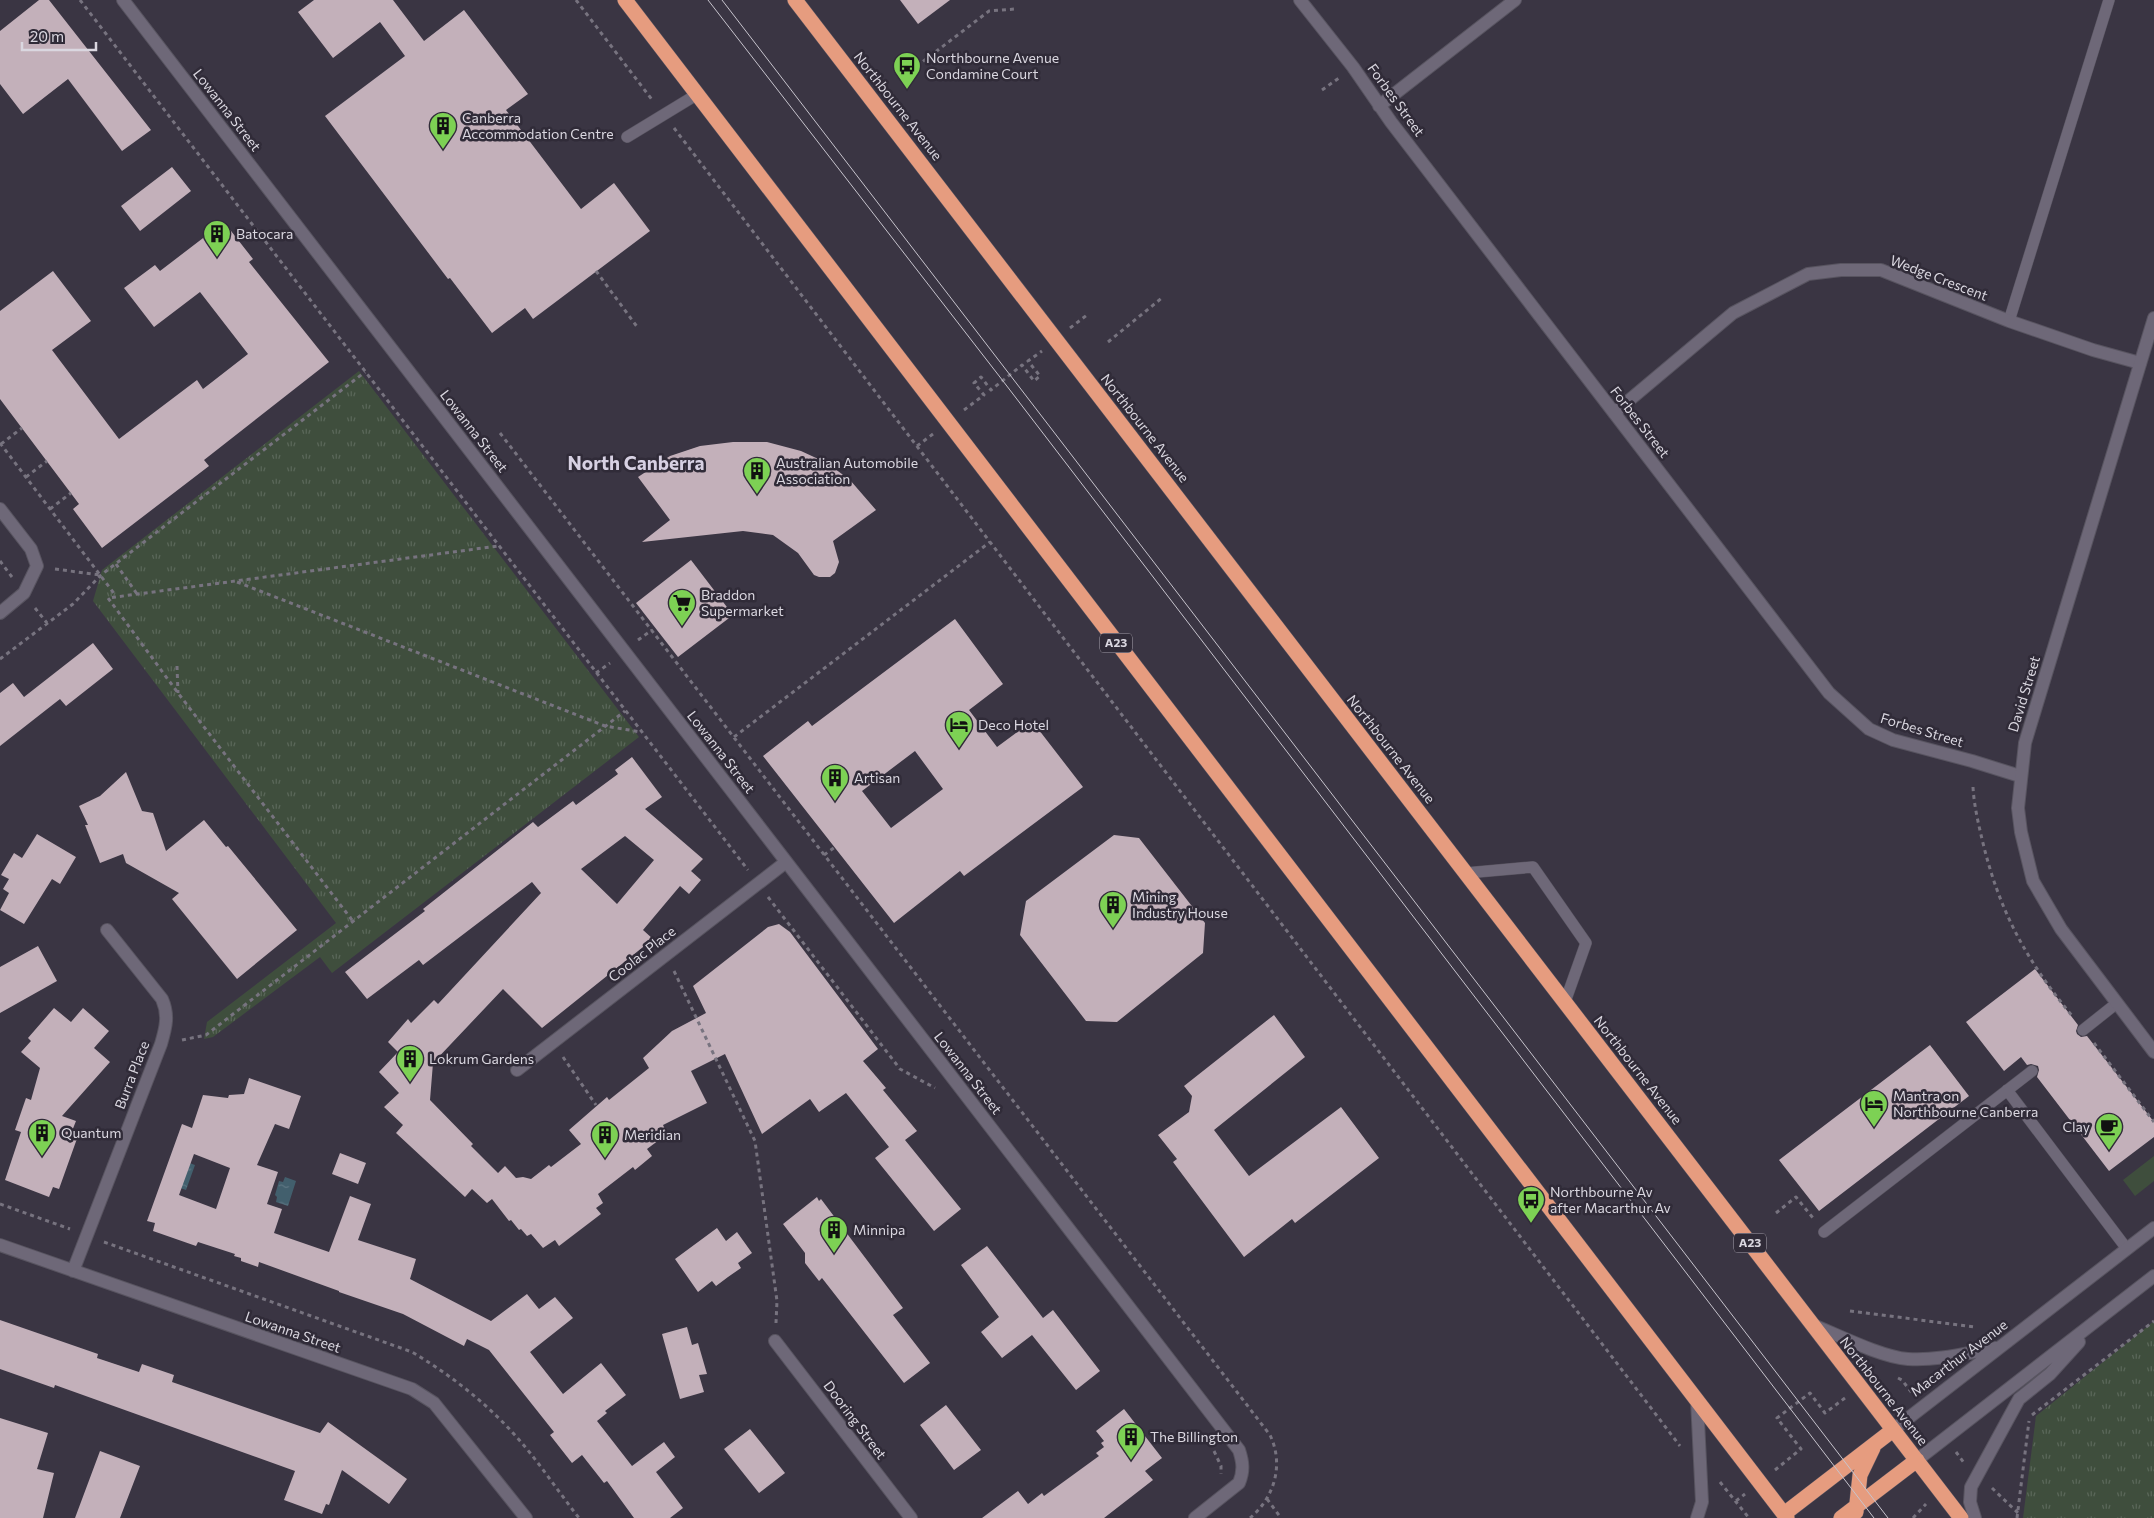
<svg xmlns="http://www.w3.org/2000/svg" width="2154" height="1518" font-family="Commissioner,sans-serif">
  <defs>
    <pattern id="park-tufts" width="24" height="20" patternUnits="userSpaceOnUse" patternTransform="scale(1.25)"><rect width="24" height="20" fill="#3f4e3d"/><path d="M3 7l-1-3M5 7V3M7 7l1-3M15 17l-1-3M17 17v-4M19 17l1-3" fill="none" stroke="#5a6759"/></pattern>
    <pattern id="water-ripples" width="26" height="14" patternUnits="userSpaceOnUse" patternTransform="scale(1.25)"><rect width="26" height="14" fill="#425f6d"/><path d="M2 4q2-2 4 0t4 0M15 11q2-2 4 0t4 0" fill="none" stroke="#5d7582"/></pattern>
  </defs>
  <rect width="100%" height="100%" fill="#3a3543"/>
  <path fill="#3f4e3d" d="M 2154,1156 L 2154,1181 L 2135,1196 L 2123,1180 Z"/>
  <path fill="url(#park-tufts)" d="M 359,371 L 639,737 L 332,973 L 320,957 L 213,1037 L 204,1039 L 207,1022 L 336,923 L 93,601 L 102,570 Z
    M 2154,1321 L 2154,1518 L 2023,1518 L 2036,1416 Z"/>
  <path fill="url(#water-ripples)" d="M 178,1159 L 195,1165 L 186,1190 L 169,1184 Z
    M 285,1177 L 296,1181 L 288,1206 L 276,1202 L 277,1197 L 275,1195 L 279,1181 L 283,1182 Z"/>
  <path fill="#c3b0ba" fill-rule="evenodd" d="M 39,0 L 49,0 L 151,130 L 122,151 L 68,79 L 23,114 L 0,84 L 0,31 Z
    M 314,0 L 393,0 L 424,41 L 464,10 L 528,94 L 506,110 L 581,209 L 614,183 L 650,231 L 533,319 L 525,308 L 492,333 L 450,278 L 448,279 L 325,116 L 405,56 L 380,22 L 333,58 L 298,12 Z
    M 900,0 L 950,0 L 918,24 Z
    M 172,167 L 191,191 L 140,231 L 121,206 Z
    M 224,222 L 253,259 L 249,262 L 329,362 L 204,460 L 209,466 L 102,548 L 73,509 L 79,504 L 0,399 L 0,311 L 53,271 L 91,321 L 52,350 L 119,439 L 197,380 L 203,389 L 248,354 L 200,292 L 154,327 L 124,288 L 155,265 L 160,271 Z
    M 733,442 L 767,442 L 801,451 L 827,463 L 850,480 L 876,510 L 833,541 L 839,562 L 835,573 L 830,577 L 819,577 L 814,575 L 798,553 L 773,535 L 743,531 L 642,542 L 670,520 L 638,477 L 670,456 L 700,446 Z
    M 691,560 L 733,615 L 678,657 L 636,603 Z
    M 955,619 L 1003,684 L 969,710 L 997,747 L 1032,721 L 1083,787 L 964,876 L 960,871 L 894,923 L 763,756 L 808,721 L 812,726 ZM 915,751 L 943,789 L 891,828 L 862,791 Z
    M 93,643 L 113,669 L 66,706 L 60,699 L 0,746 L 0,693 L 13,683 L 24,697 Z
    M 632,757 L 662,797 L 645,809 L 703,859 L 691,871 L 701,880 L 689,894 L 680,886 L 643,930 L 653,939 L 542,1028 L 503,989 L 433,1063 L 430,1100 L 473,1144 L 471,1146 L 498,1173 L 505,1166 L 516,1178 L 523,1177 L 531,1179 L 549,1165 L 551,1167 L 581,1144 L 569,1130 L 607,1097 L 609,1100 L 649,1068 L 643,1058 L 672,1031 L 706,1013 L 693,986 L 768,927 L 779,924 L 790,932 L 878,1049 L 863,1061 L 886,1088 L 883,1090 L 917,1131 L 905,1140 L 961,1209 L 934,1231 L 875,1158 L 889,1147 L 846,1093 L 819,1112 L 810,1099 L 762,1134 L 725,1054 L 691,1071 L 707,1103 L 663,1125 L 667,1134 L 647,1149 L 652,1156 L 635,1170 L 633,1167 L 598,1194 L 603,1203 L 596,1208 L 601,1214 L 559,1246 L 555,1240 L 543,1248 L 531,1234 L 527,1236 L 521,1229 L 519,1230 L 511,1220 L 509,1221 L 492,1199 L 487,1203 L 472,1189 L 465,1197 L 396,1133 L 403,1125 L 384,1107 L 399,1093 L 379,1072 L 398,1052 L 388,1042 L 408,1019 L 411,1023 L 434,1000 L 438,1004 L 541,893 L 532,882 L 423,965 L 419,960 L 367,999 L 345,972 L 425,911 L 423,909 L 533,822 L 538,827 L 573,801 L 576,805 L 618,774 L 615,770 ZM 625,836 L 654,860 L 617,904 L 581,869 Z
    M 126,772 L 142,811 L 153,813 L 166,851 L 204,820 L 226,847 L 228,846 L 297,930 L 237,979 L 172,899 L 179,893 L 126,863 L 123,854 L 100,863 L 85,825 L 88,825 L 79,806 L 100,796 Z
    M 37,834 L 76,857 L 60,884 L 52,879 L 24,924 L 0,910 L 9,893 L 3,889 L 9,879 L 1,875 L 14,853 L 22,858 Z
    M 1114,835 L 1139,838 L 1205,923 L 1203,953 L 1117,1022 L 1086,1021 L 1020,935 L 1026,901 Z
    M 38,946 L 57,981 L 0,1013 L 0,967 Z
    M 2035,969 L 2078,1025 L 2076,1031 L 2077,1034 L 2081,1037 L 2087,1036 L 2154,1122 L 2154,1137 L 2109,1171 L 2037,1077 L 2039,1070 L 2038,1066 L 2031,1064 L 2027,1065 L 2021,1057 L 2004,1071 L 1966,1022 Z
    M 54,1008 L 71,1022 L 83,1008 L 109,1031 L 94,1048 L 110,1062 L 62,1116 L 76,1121 L 72,1131 L 79,1133 L 59,1189 L 53,1187 L 49,1197 L 5,1180 L 21,1132 L 15,1130 L 26,1098 L 31,1100 L 40,1068 L 21,1052 L 31,1041 L 28,1038 Z
    M 1274,1015 L 1305,1057 L 1214,1130 L 1249,1176 L 1341,1107 L 1379,1158 L 1295,1223 L 1292,1219 L 1244,1257 L 1173,1162 L 1177,1159 L 1158,1135 L 1189,1112 L 1192,1096 L 1184,1086 Z
    M 1930,1045 L 1969,1096 L 1819,1211 L 1779,1160 Z
    M 249,1078 L 301,1096 L 289,1129 L 275,1124 L 257,1165 L 278,1172 L 267,1204 L 282,1209 L 274,1233 L 329,1252 L 350,1196 L 371,1204 L 358,1240 L 416,1259 L 410,1279 L 491,1321 L 527,1294 L 539,1309 L 555,1297 L 573,1318 L 530,1352 L 563,1394 L 601,1363 L 626,1395 L 605,1411 L 607,1413 L 597,1421 L 632,1466 L 664,1442 L 675,1457 L 656,1472 L 683,1508 L 670,1518 L 634,1518 L 607,1481 L 604,1483 L 582,1455 L 572,1463 L 550,1435 L 554,1432 L 489,1350 L 467,1339 L 464,1346 L 403,1314 L 339,1292 L 339,1291 L 259,1262 L 258,1267 L 241,1261 L 241,1258 L 234,1256 L 235,1254 L 198,1242 L 196,1246 L 153,1231 L 155,1223 L 147,1221 L 182,1124 L 192,1128 L 203,1095 L 228,1098 L 229,1095 L 244,1094 ZM 194,1154 L 230,1168 L 216,1209 L 179,1195 Z
    M 340,1153 L 366,1163 L 358,1184 L 332,1174 Z
    M 817,1197 L 819,1201 L 821,1199 L 903,1308 L 893,1315 L 930,1363 L 904,1383 L 822,1278 L 819,1281 L 805,1263 L 805,1253 L 783,1224 Z
    M 717,1228 L 726,1241 L 737,1232 L 752,1253 L 738,1263 L 741,1268 L 728,1277 L 716,1286 L 712,1281 L 698,1292 L 675,1259 Z
    M 987,1246 L 1043,1318 L 1053,1310 L 1100,1371 L 1076,1390 L 1032,1335 L 1002,1358 L 981,1332 L 999,1317 L 961,1265 Z
    M 0,1320 L 98,1354 L 97,1358 L 139,1372 L 142,1364 L 174,1375 L 172,1382 L 320,1433 L 328,1422 L 407,1479 L 389,1504 L 342,1470 L 329,1505 L 326,1504 L 322,1514 L 284,1500 L 295,1471 L 55,1385 L 54,1388 L 0,1369 Z
    M 687,1327 L 692,1345 L 698,1343 L 707,1374 L 699,1375 L 704,1392 L 680,1399 L 662,1334 Z
    M 946,1405 L 981,1450 L 954,1470 L 920,1425 Z
    M 1124,1409 L 1162,1458 L 1145,1471 L 1153,1480 L 1104,1518 L 982,1518 L 1018,1491 L 1028,1504 L 1042,1493 L 1044,1496 L 1099,1456 L 1096,1453 L 1104,1447 L 1101,1443 L 1104,1441 L 1096,1431 Z
    M 0,1418 L 48,1433 L 37,1469 L 54,1473 L 43,1518 L 0,1518 Z
    M 750,1429 L 785,1473 L 759,1493 L 724,1449 Z
    M 100,1451 L 140,1466 L 120,1518 L 75,1518 Z"/>
  <g fill="none" stroke-linecap="round" stroke-linejoin="round">
    <defs>
      <path id="lane" d="M 627,137 L 696,95
        M 2009,321 L 2109,0
        M 1466,873 L 1533,867 L 1586,943 L 1565,1002
        M 2083,1030 L 2117,1003
        M 2007,1090 L 2127,1249
        M 1824,1232 L 2032,1071"/>
      <path id="street" d="M 123,0 L 1239,1450 C 1243,1462 1244,1471 1239,1483 L 1195,1518
        M 1300,0 L 1353,67 L 1391,122 L 1829,693 L 1869,729 L 1893,740 L 1972,761 L 2020,776
        M 1379,106 L 1515,0
        M 1614,413 L 1733,313 L 1808,274 L 1841,270 L 1881,270 L 2009,321 L 2093,350 L 2140,363
        M 0,509 L 31,549 L 37,566 L 24,593 L 0,613
        M 517,1070 L 786,862
        M 0,1245 L 412,1389 L 434,1403 L 526,1518
        M 73,1271 L 161,1044 C 166,1027 169,1015 162,999 L 107,930
        M 775,1341 L 911,1518"/>
      <path id="secondary" d="M 2154,318 L 2025,743 L 2018,808 L 2021,832 L 2033,881 L 2061,929 L 2154,1052
        M 1813,1325 C 1838,1335 1881,1357 1908,1359 C 1937,1361 1967,1353 1996,1348
        M 1893,1430 L 2154,1228
        M 1917,1460 L 2154,1276
        M 1697,1518 L 1702,1502 L 1697,1400
        M 1975,1518 L 1970,1502 L 1971,1487 L 2019,1399 L 2050,1374 L 2079,1342"/>
      <path id="highway" d="M 625,0 L 1787,1518
        M 795,0 L 1961,1518
        M 1856,1512 L 1860,1475 L 1873,1448
        M 1784,1514 L 1893,1430
        M 1841,1518 L 1917,1460"/>
    </defs>
    <use href="#lane" stroke="#585460" stroke-width="12"/>
    <use href="#street" stroke="#585460" stroke-width="14"/>
    <use href="#secondary" stroke="#585460" stroke-width="14"/>
    <use href="#highway" stroke="#585460" stroke-width="16"/>
    <path stroke="#77737f" stroke-width="3" stroke-dasharray="4 4" stroke-linecap="butt" d="M 80,0 L 748,870
      M 576,0 L 653,101
      M 904,76 L 989,11 L 1015,9
      M 1322,90 L 1339,78
      M 674,128 L 1680,1446
      M 596,271 L 638,328
      M 1070,328 L 1087,315
      M 1108,342 L 1163,297
      M 964,410 L 984,395 L 974,383 L 981,377 L 991,390 L 1022,365 L 1034,381 L 1040,376 L 1028,361 L 1042,351
      M 500,433 L 1270,1435 C 1284,1464 1275,1497 1250,1518
      M 0,443 L 116,596
      M 1,444 L 22,428
      M 917,446 L 933,434
      M 26,477 L 47,461
      M 50,509 L 71,493
      M 0,561 L 12,577
      M 116,564 L 137,594
      M 55,569 L 100,575
      M 237,582 L 605,726 L 641,732
      M 35,608 L 47,623
      M 638,640 L 652,630
      M 0,659 L 73,604 L 101,575 L 365,372
      M 177,666 L 178,693
      M 596,673 L 610,663
      M 734,737 L 990,542
      M 1973,787 C 1974,805 1978,822 1982,839 C 1999,911 2026,960 2073,1017
      M 824,855 L 835,847
      M 768,897 L 900,1069 L 935,1088
      M 352,920 L 178,693 L 108,598 L 498,546
      M 674,971 L 755,1141 L 777,1301 L 776,1323
      M 182,1040 L 206,1035 L 625,711
      M 2094,1043 L 2154,1122
      M 563,1057 L 596,1105
      M 0,1204 L 70,1229
      M 1776,1213 L 1796,1197 L 1813,1218
      M 104,1242 L 412,1352 C 449,1374 484,1401 513,1433 C 537,1459 557,1490 579,1518
      M 1850,1311 L 1975,1327
      M 1898,1378 L 1902,1380 L 1912,1393
      M 2032,1415 L 2154,1321
      M 1214,1451 L 1221,1466 L 1221,1474
      M 1956,1452 L 1964,1463
      M 1775,1470 L 1801,1449 L 1777,1418 L 1810,1393 L 1825,1413 L 1845,1398
      M 1720,1482 L 1749,1518
      M 1992,1488 L 2018,1513
      M 1267,1499 L 1281,1518
      M 1736,1501 L 1745,1494
      M 1913,1518 L 1926,1504
      M 2017,1518 L 2029,1421"/>
    <use href="#lane" stroke="#6e6878" stroke-width="11"/>
    <use href="#street" stroke="#6e6878" stroke-width="12"/>
    <use href="#secondary" stroke="#6e6878" stroke-width="12"/>
    <use href="#highway" stroke="#e69c7f" stroke-width="15"/>
    <path stroke="#c7c4cd" stroke-width="1" d="M 708,0 L 1003,381 L 1874,1518
      M 722,0 L 1888,1518"/>
  </g>
  <defs>
    <symbol id="bus-pin" viewBox="-11 -11 22 30"><path d="M0 17L-7.5 6A9.5 9.5 0 1 1 7.5 6Z" fill="#7dd154" stroke="#302b38"/><path d="M-5-6H5V4H4V6H2V4H-2V6H-4V4H-5ZM-3.5-4V0h7V-4ZM-3.5 1.2v1.5H-2V1.2ZM2 1.2v1.5H3.5V1.2Z" fill="#111"/></symbol>
    <symbol id="building-pin" viewBox="-11 -11 22 30"><path d="M0 17L-7.5 6A9.5 9.5 0 1 1 7.5 6Z" fill="#7dd154" stroke="#302b38"/><path d="M-4-6H4V6H1V3H-1V6H-4ZM-2.5-4.3h1.7v1.8h-1.7ZM.8-4.3h1.7v1.8H.8ZM-2.5-1h1.7V.8h-1.7ZM.8-1h1.7V.8H.8Z" fill="#111"/></symbol>
    <symbol id="supermarket-pin" viewBox="-11 -11 22 30"><path d="M0 17L-7.5 6A9.5 9.5 0 1 1 7.5 6Z" fill="#7dd154" stroke="#302b38"/><path d="M-6-5.5h2.5l.6 2H6L4.5 2H-2.5L-4.4-4H-6ZM-1.5 3.2a1.3 1.3 0 1 0 .1 0ZM3 3.2a1.3 1.3 0 1 0 .1 0Z" fill="#111"/></symbol>
    <symbol id="hotel-pin" viewBox="-11 -11 22 30"><path d="M0 17L-7.5 6A9.5 9.5 0 1 1 7.5 6Z" fill="#7dd154" stroke="#302b38"/><path d="M-6-4.5h1.5V1H6V5H4.5V3h-9V5H-6ZM-4 0a1.8 1.8 0 1 1 3.6 0ZM.5 0V-2.5h3Q6-2.5 6 0Z" fill="#111"/></symbol>
    <symbol id="cafe-pin" viewBox="-11 -11 22 30"><path d="M0 17L-7.5 6A9.5 9.5 0 1 1 7.5 6Z" fill="#7dd154" stroke="#302b38"/><path d="M-5.5-4.5H6V0H3Q3 3.5 0 3.5H-2.5Q-5.5 3.5-5.5 0ZM3-3.2v2h1.7v-2ZM-6 4.5H4V6H-6Z" fill="#111"/></symbol>
  </defs>
  <g fill-rule="evenodd">
    <use href="#bus-pin" x="891" y="50" width="32" height="43"/>
    <use href="#building-pin" x="427" y="110" width="32" height="43"/>
    <use href="#building-pin" x="201" y="218" width="32" height="43"/>
    <use href="#building-pin" x="741" y="455" width="32" height="43"/>
    <use href="#supermarket-pin" x="666" y="587" width="32" height="43"/>
    <use href="#hotel-pin" x="943" y="709" width="32" height="43"/>
    <use href="#building-pin" x="819" y="762" width="32" height="43"/>
    <use href="#building-pin" x="1097" y="889" width="32" height="43"/>
    <use href="#building-pin" x="394" y="1043" width="32" height="43"/>
    <use href="#hotel-pin" x="1858" y="1088" width="32" height="43"/>
    <use href="#cafe-pin" x="2093" y="1111" width="32" height="43"/>
    <use href="#building-pin" x="26" y="1117" width="32" height="43"/>
    <use href="#building-pin" x="589" y="1119" width="32" height="43"/>
    <use href="#bus-pin" x="1515" y="1184" width="32" height="43"/>
    <use href="#building-pin" x="818" y="1214" width="32" height="43"/>
    <use href="#building-pin" x="1115" y="1421" width="32" height="43"/>
  </g>
  <g text-anchor="middle" stroke-width="5" stroke-linejoin="round" paint-order="stroke">
    <g fill="#302b38" stroke="#a7a3ae" stroke-width="1">
      <rect x="1100" y="633.5" width="32" height="19" rx="4"/>
      <rect x="1734" y="1233.5" width="32" height="19" rx="4"/>
    </g>
    <g font-size="12" font-weight="bold" fill="#dad7e0">
      <text x="1116" y="647">A23</text>
      <text x="1750" y="1247">A23</text>
    </g>
    <g font-size="14" fill="#dad7e0" stroke="#302b38" text-anchor="start">
      <text x="926" y="63">Northbourne Avenue<tspan x="926" dy="16">Condamine Court</tspan></text>
      <text x="462" y="123">Canberra<tspan x="462" dy="16">Accommodation Centre</tspan></text>
      <text x="236" y="239">Batocara</text>
      <text x="776" y="468">Australian Automobile<tspan x="776" dy="16">Association</tspan></text>
      <text x="701" y="600">Braddon<tspan x="701" dy="16">Supermarket</tspan></text>
      <text x="978" y="730">Deco Hotel</text>
      <text x="854" y="783">Artisan</text>
      <text x="1132" y="902">Mining<tspan x="1132" dy="16">Industry House</tspan></text>
      <text x="429" y="1064">Lokrum Gardens</text>
      <text x="1893" y="1101">Mantra on<tspan x="1893" dy="16">Northbourne Canberra</tspan></text>
      <text x="2090" y="1132" text-anchor="end">Clay</text>
      <text x="61" y="1138">Quantum</text>
      <text x="624" y="1140">Meridian</text>
      <text x="1550" y="1197">Northbourne Av<tspan x="1550" dy="16">after Macarthur Av</tspan></text>
      <text x="853" y="1235">Minnipa</text>
      <text x="1150" y="1442">The Billington</text>
    </g>
    <g font-size="14" fill="#dad7e0" stroke="#302b38">
      <text transform="translate(1396 100) rotate(54)" y="5">Forbes Street</text>
      <text transform="translate(898 106) rotate(52)" y="5">Northbourne Avenue</text>
      <text transform="translate(227 110) rotate(52)" y="5">Lowanna Street</text>
      <text transform="translate(1939 278) rotate(21)" y="5">Wedge Crescent</text>
      <text transform="translate(1640 422) rotate(52)" y="5">Forbes Street</text>
      <text transform="translate(1145 428) rotate(52)" y="5">Northbourne Avenue</text>
      <text transform="translate(474 431) rotate(52)" y="5">Lowanna Street</text>
      <text transform="translate(2024 694) rotate(-73)" y="5">David Street</text>
      <text transform="translate(1922 730) rotate(17)" y="5">Forbes Street</text>
      <text transform="translate(1391 749) rotate(52)" y="5">Northbourne Avenue</text>
      <text transform="translate(721 752) rotate(52)" y="5">Lowanna Street</text>
      <text transform="translate(642 954) rotate(-38)" y="5">Coolac Place</text>
      <text transform="translate(1638 1070) rotate(52)" y="5">Northbourne Avenue</text>
      <text transform="translate(968 1073) rotate(52)" y="5">Lowanna Street</text>
      <text transform="translate(132 1075) rotate(-69)" y="5">Burra Place</text>
      <text transform="translate(293 1332) rotate(19)" y="5">Lowanna Street</text>
      <text transform="translate(1959 1358) rotate(-37)" y="5">Macarthur Avenue</text>
      <text transform="translate(1884 1391) rotate(52)" y="5">Northbourne Avenue</text>
      <text transform="translate(855 1420) rotate(53)" y="5">Dooring Street</text>
    </g>
    <g font-size="19" font-weight="bold" fill="#d7d1e3" stroke="#302b38">
      <text x="636" y="470">North Canberra</text>
    </g>
  </g>
  <path d="M22 42v8h74v-8" fill="none" stroke="#dad7e0" stroke-width="2.5"/>
  <text x="30" y="42" font-size="15" fill="#dad7e0" stroke="#302b38" stroke-width="4" paint-order="stroke">20 m</text>
</svg>
